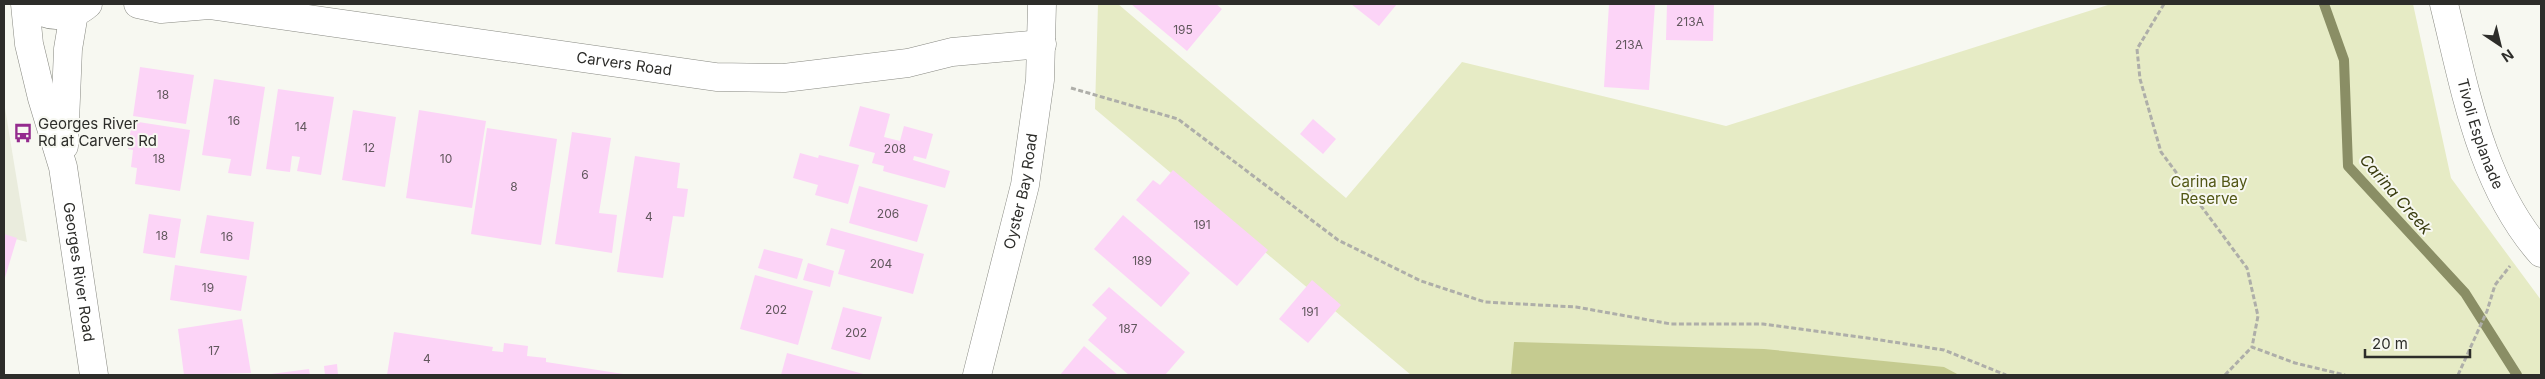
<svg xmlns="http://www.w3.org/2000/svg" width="2545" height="379" font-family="Inter,sans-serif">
  <rect width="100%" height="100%" fill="#f7f8f1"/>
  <path fill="#eaecdd" d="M 4,102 L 27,242 L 4,236 Z"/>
  <path fill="#e6ebc5" d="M 1098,4 L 1118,4 L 1346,198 L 1462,62 L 1726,126 L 2111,4 L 2413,4 L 2451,178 L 2541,300 L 2541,375 L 1411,375 L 1095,109 Z"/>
  <path fill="#c5cb90" d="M 1514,342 L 1764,349 L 1944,367 L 1959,375 L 1511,375 Z"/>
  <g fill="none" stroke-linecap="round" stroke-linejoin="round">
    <path stroke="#8a8e65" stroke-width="10" d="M 2324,4 L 2344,60 L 2348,166 L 2465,293 L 2517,375"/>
  </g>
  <path fill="#fcd4f7" d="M 1131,4 L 1216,4 L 1222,9 L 1187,51 Z
    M 1351,4 L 1397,4 L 1379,26 Z
    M 1609,4 L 1655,4 L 1649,90 L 1604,87 Z
    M 1667,4 L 1714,4 L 1713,41 L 1666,40 Z
    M 140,67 L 194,75 L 186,124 L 133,116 Z
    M 214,79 L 265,87 L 251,176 L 228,173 L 231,159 L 202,155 Z
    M 278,89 L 334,97 L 321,175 L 297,171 L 300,157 L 292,156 L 290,172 L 266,169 Z
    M 860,106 L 890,114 L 884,137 L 900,141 L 904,126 L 933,134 L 926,159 L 914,156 L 913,160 L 950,171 L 945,188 L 883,171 L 884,166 L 872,163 L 875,153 L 849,146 Z
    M 353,110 L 396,117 L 385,187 L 342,180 Z
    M 419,110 L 486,121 L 472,208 L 406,198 Z
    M 1313,119 L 1336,139 L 1323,154 L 1300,134 Z
    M 132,121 L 190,130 L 180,191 L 135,184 L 137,168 L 131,167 L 133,150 L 128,149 Z
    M 487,128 L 557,139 L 541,245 L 471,234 Z
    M 572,132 L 611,138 L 599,213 L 617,215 L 612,253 L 555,244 Z
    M 800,153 L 818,158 L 819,155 L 859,165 L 848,204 L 815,195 L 818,185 L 793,178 Z
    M 635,156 L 680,163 L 677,188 L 688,189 L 684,217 L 673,216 L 663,278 L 617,272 Z
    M 1173,170 L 1268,250 L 1237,286 L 1136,200 L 1153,180 L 1160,185 Z
    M 859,186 L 928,205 L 917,242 L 849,223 Z
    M 149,214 L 181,219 L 175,258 L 143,253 Z
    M 207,215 L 254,222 L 249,260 L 200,253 Z
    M 1123,215 L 1190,273 L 1161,307 L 1094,249 Z
    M 831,228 L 924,254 L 913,294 L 838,274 L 845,250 L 826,245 Z
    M 4,234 L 17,238 L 4,281 Z
    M 764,249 L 803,259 L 797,279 L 758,268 Z
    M 808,263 L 834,271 L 830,287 L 803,280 Z
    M 175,265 L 247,276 L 241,311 L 170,300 Z
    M 755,275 L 813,291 L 798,345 L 740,329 Z
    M 1312,280 L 1341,305 L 1308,343 L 1279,319 Z
    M 1109,287 L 1185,352 L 1165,375 L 1129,375 L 1088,340 L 1107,318 L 1092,305 Z
    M 843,307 L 882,317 L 870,360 L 831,349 Z
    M 242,319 L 251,373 L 184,375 L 178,329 Z
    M 394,332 L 493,347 L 492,351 L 503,352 L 504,343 L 528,346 L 527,356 L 546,358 L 546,362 L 630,375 L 387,375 Z
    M 1084,346 L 1118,375 L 1060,375 Z
    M 787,353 L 867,375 L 781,375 Z
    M 337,364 L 338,375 L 325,375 L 324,366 Z
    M 309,369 L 310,375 L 272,375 L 271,374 Z"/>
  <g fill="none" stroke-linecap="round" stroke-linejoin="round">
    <defs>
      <g id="minor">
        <path id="s1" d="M 25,4 L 29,44 L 42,98 L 63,167 L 94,375"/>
        <path d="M 27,4 C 46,18 70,20 88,4"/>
        <path id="s2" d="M 138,4 L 161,9 L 209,5 L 716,77 L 784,78 L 908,63 L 952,52 L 1042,44"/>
        <path id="s3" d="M 2444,4 C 2465,89 2481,185 2541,253"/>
        <path d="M 64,146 L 68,49 L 74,13"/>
        <path id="s4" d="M 977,375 L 1025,185 L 1040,80 L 1042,4"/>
      </g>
    </defs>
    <use href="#minor" stroke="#888982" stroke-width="29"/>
    <path stroke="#aeaea9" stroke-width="3" stroke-dasharray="5 2.5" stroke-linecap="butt" d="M 2164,4 L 2137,49 L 2140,79 L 2161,152 L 2247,268 L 2258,316 L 2252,347 L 2295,363 L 2345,375
      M 1071,88 L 1178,119 L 1338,240 L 1421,281 L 1485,302 L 1576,307 L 1671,324 L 1763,324 L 1874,339 L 1944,350 L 2006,375
      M 2225,375 L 2252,347
      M 2458,375 L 2487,311 L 2495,285 L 2510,266"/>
    <use href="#minor" stroke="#fff" stroke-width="28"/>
  </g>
  <defs>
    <symbol id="bus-bare" viewBox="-9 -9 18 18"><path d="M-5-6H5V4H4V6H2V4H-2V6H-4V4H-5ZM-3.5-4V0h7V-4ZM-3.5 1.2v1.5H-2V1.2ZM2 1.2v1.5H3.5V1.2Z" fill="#942b8e" stroke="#f7f8f1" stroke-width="2.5" paint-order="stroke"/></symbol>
  </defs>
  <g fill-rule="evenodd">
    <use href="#bus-bare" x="9" y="119" width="28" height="28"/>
  </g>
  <g text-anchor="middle" stroke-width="4" stroke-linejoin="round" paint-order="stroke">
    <g font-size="12" fill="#61575d">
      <text x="1690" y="26">213A</text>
      <text x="1183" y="34">195</text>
      <text x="1629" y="49">213A</text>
      <text x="163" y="99">18</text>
      <text x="234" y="125">16</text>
      <text x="301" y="131">14</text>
      <text x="369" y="152">12</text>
      <text x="895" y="153">208</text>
      <text x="159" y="163">18</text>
      <text x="446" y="163">10</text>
      <text x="585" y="179">6</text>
      <text x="514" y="191">8</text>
      <text x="888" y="218">206</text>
      <text x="649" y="221">4</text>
      <text x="1202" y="229">191</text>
      <text x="162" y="240">18</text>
      <text x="227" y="241">16</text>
      <text x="1142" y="265">189</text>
      <text x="881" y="268">204</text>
      <text x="208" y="292">19</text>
      <text x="776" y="314">202</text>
      <text x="1310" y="316">191</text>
      <text x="1128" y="333">187</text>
      <text x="856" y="337">202</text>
      <text x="214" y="355">17</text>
      <text x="427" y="363">4</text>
    </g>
    <g font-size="15" fill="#2d2d2a" stroke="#f7f8f1">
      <text dy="5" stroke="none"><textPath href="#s2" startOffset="491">Carvers Road</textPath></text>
      <text dy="5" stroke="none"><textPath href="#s3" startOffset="135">Tivoli Esplanade</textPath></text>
      <text dy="5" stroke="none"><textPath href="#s4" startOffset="189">Oyster Bay Road</textPath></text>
      <text dy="5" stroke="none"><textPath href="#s1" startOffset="274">Georges River Road</textPath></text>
    </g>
    <g font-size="15" fill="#2d2d2a" stroke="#f7f8f1" text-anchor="start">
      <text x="38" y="129">Georges River<tspan x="38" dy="17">Rd at Carvers Rd</tspan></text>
    </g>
    <g font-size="15" fill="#515614" stroke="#f7f8f1">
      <text x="2209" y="187">Carina Bay<tspan x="2209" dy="17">Reserve</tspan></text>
    </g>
    <g font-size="16" font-style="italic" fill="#393c0f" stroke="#f7f8f1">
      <text transform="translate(2396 194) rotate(49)" y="6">Carina Creek</text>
    </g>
  </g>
  <rect width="2545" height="379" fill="none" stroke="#2d2d2a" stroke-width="10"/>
  <g transform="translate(2500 45) rotate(145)" stroke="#f7f8f1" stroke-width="4" paint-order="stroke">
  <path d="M0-4L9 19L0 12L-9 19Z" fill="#2d2d2a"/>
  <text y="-8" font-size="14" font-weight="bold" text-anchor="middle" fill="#2d2d2a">N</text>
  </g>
  <path d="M2365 349v8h105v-8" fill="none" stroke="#2d2d2a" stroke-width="2.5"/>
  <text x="2372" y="349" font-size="15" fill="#2d2d2a" stroke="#f7f8f1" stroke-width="4" paint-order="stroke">20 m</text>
</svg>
